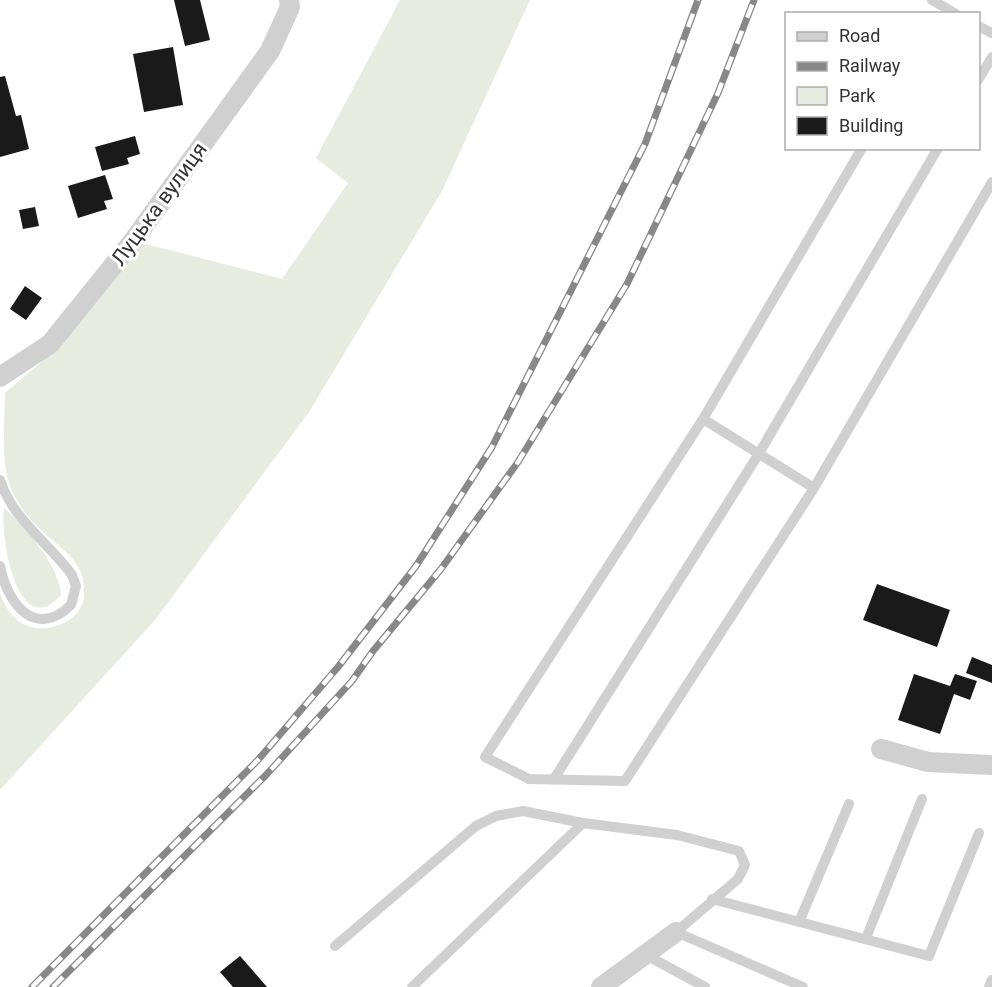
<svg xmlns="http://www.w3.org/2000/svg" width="992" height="987" font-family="Roboto,sans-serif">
  <rect width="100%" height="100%" fill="#fff"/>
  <path fill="#e6ecdf" d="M 400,0 L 530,0 L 442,191 L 309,412 L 155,620 L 0,790 L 0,594 C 4,604 11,617 21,623 C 44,637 84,622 84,594 C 86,561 61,549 40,529 C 28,518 18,504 11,489 C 0,461 5,423 5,393 L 54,351 L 142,243 L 282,279 L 348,183 L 316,158 Z
    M 4,508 C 26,527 60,567 61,595 C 18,644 0,538 4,508 Z"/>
  <path fill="#1a1a1a" d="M 174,0 L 200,0 L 210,40 L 185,46 Z
    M 173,47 L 183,105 L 144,112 L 133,54 Z
    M 5,76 L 16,116 L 21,115 L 29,149 L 0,157 L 0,77 Z
    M 135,136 L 140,154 L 127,158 L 129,164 L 102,171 L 95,147 Z
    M 105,175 L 113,199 L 104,201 L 107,209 L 78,218 L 68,186 Z
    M 35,207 L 39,226 L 23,229 L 19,210 Z
    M 25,286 L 42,298 L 26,320 L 10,309 Z
    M 877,584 L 950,610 L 937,647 L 863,620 Z
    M 972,657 L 992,665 L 992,683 L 966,673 Z
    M 914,674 L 950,686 L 955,674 L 977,681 L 970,700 L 954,694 L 940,734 L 898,720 Z
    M 240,956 L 267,987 L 233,987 L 220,972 Z"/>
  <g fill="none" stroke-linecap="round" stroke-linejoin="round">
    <path stroke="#d0d0d0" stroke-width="10" d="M 932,0 L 956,14
      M 978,26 L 992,33
      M 978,80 L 992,57
      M 862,148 L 703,419 L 485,757 L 529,779 L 625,781 L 814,488 L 992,182
      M 703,419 L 814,488
      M 0,480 C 13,520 48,542 72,575 L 76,586 L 71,605 C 35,640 7,603 0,566
      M 554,779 L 758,455 L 938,148
      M 712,899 L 929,956 L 979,833
      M 799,922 L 849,804
      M 866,938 L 922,799
      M 335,946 L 476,826 L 496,816 L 523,811 L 583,823 L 677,835 L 739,851 L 745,865 L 738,879 L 676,932 L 803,987
      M 646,955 L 705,987
      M 412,987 L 583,823
      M 989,987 L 992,980"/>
    <path stroke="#d0d0d0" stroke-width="20" d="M 0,377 L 50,344 L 133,241 L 270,51 L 290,7 L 289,0
      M 881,749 L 928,762 L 992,765
      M 601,987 L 676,932"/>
    <defs>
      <path id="rail" d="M 32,987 L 258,760 L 338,667 L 416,566 L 492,447 L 645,144 L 698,0
        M 53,987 L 267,774 L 352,681 L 373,651 L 441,569 L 518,462 L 627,284 L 718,93 L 754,0"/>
    </defs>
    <use href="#rail" stroke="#888" stroke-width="7"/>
    <use href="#rail" stroke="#fff" stroke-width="4.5" stroke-dasharray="14" stroke-linecap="butt"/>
  </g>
  <g text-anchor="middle" stroke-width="6" stroke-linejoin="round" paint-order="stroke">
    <g font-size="21" fill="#333" stroke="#fff">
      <text transform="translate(159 204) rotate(-54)" y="7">Луцька вулиця</text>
    </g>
  </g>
  <rect x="785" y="12" width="195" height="138" fill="#ffffff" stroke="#adadad" stroke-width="1.5"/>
  <rect x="797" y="32" width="30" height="9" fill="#d0d0d0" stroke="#adadad" stroke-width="1.5"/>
  <text x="839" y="42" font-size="18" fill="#333333">Road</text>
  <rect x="797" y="62" width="30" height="9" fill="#888888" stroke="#adadad" stroke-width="1.5"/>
  <text x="839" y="72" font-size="18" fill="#333333">Railway</text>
  <rect x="797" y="87" width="30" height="18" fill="#e6ecdf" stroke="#adadad" stroke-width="1.5"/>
  <text x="839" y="102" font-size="18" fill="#333333">Park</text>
  <rect x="797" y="117" width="30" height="18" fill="#1a1a1a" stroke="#adadad" stroke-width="1.5"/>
  <text x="839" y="132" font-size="18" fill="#333333">Building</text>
</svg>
